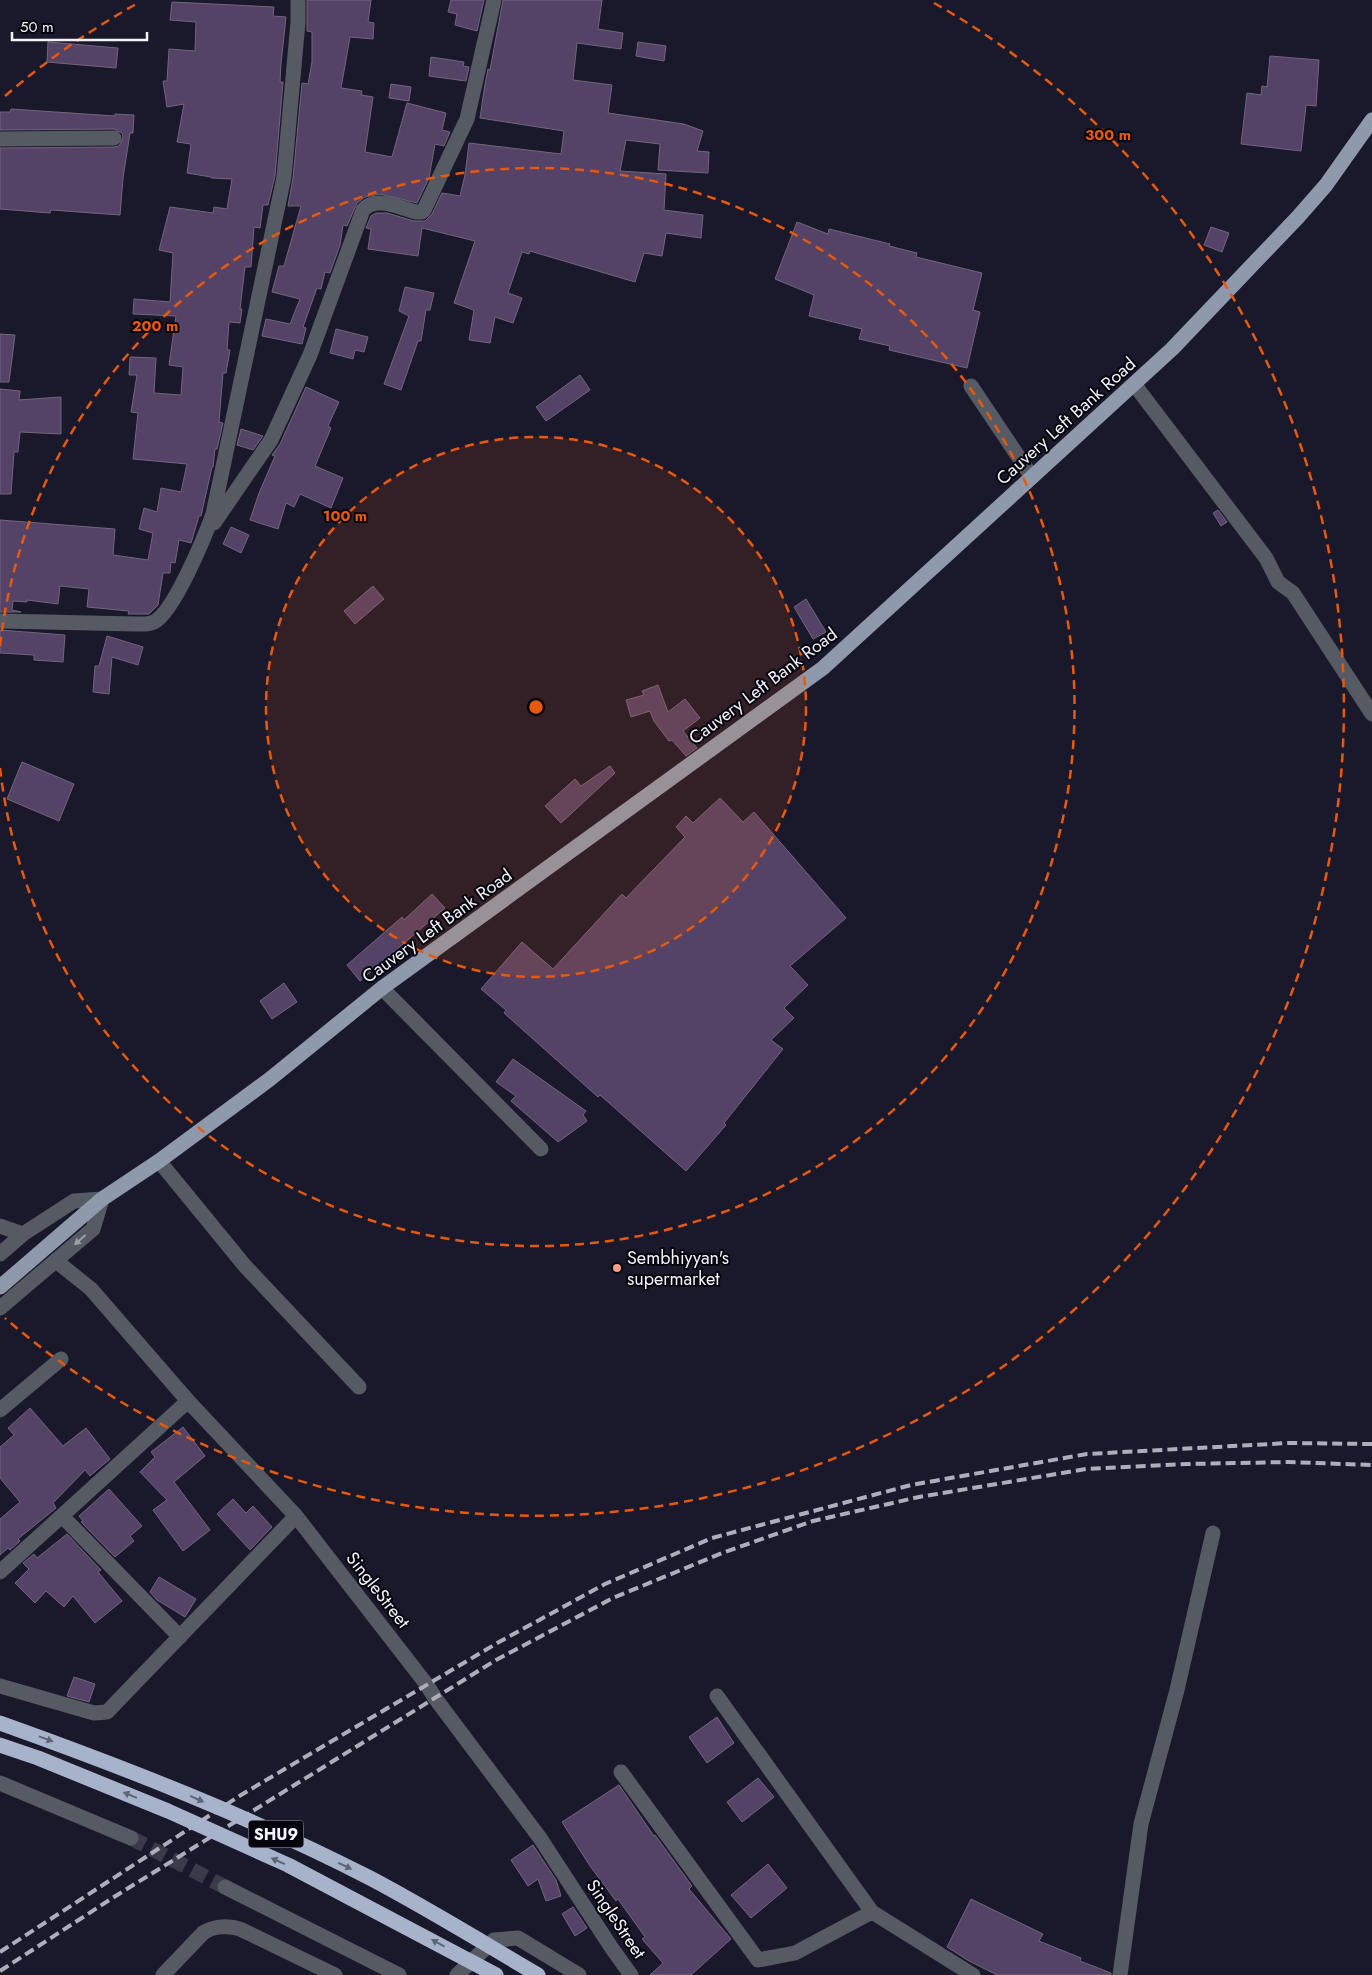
<svg xmlns="http://www.w3.org/2000/svg" width="1372" height="1975" font-family="Jost,sans-serif">
  <rect width="100%" height="100%" fill="#1a192b"/>
  <path fill="#554267" stroke="#71667c" d="M 307,0 L 371,0 L 368,22 L 374,23 L 373,39 L 350,37 L 341,88 L 362,91 L 361,95 L 373,97 L 365,152 L 392,157 L 407,103 L 446,113 L 442,130 L 450,132 L 444,146 L 435,144 L 429,178 L 417,203 L 380,194 L 365,197 L 357,203 L 347,226 L 343,225 L 340,245 L 330,273 L 325,272 L 321,289 L 317,288 L 303,327 L 306,328 L 302,344 L 262,336 L 266,319 L 290,324 L 300,299 L 272,292 L 279,266 L 284,266 L 301,206 L 288,206 L 293,178 L 302,83 L 308,84 L 312,62 L 312,32 L 307,31 Z
    M 451,0 L 484,0 L 477,31 L 455,25 L 457,14 L 448,12 Z
    M 503,0 L 602,0 L 598,29 L 623,33 L 621,49 L 577,43 L 573,80 L 612,85 L 608,113 L 684,124 L 703,131 L 697,151 L 709,152 L 708,173 L 658,170 L 660,144 L 626,140 L 620,171 L 666,174 L 664,210 L 703,215 L 701,238 L 666,233 L 662,256 L 644,253 L 635,282 L 530,251 L 529,254 L 522,252 L 508,293 L 522,298 L 513,323 L 495,317 L 490,343 L 469,340 L 474,310 L 454,303 L 475,241 L 422,228 L 418,256 L 368,249 L 371,229 L 366,228 L 371,216 L 376,213 L 387,213 L 414,221 L 425,221 L 432,214 L 442,193 L 460,196 L 465,175 L 469,143 L 561,154 L 564,131 L 480,118 L 485,84 L 488,69 L 490,70 Z
    M 172,2 L 274,7 L 273,16 L 286,17 L 281,64 L 280,82 L 283,82 L 275,176 L 268,205 L 263,205 L 260,228 L 254,227 L 251,267 L 245,267 L 240,309 L 242,309 L 240,323 L 229,322 L 227,350 L 230,350 L 226,373 L 223,373 L 219,422 L 223,423 L 217,449 L 215,449 L 213,467 L 212,467 L 201,516 L 199,516 L 191,543 L 179,540 L 175,563 L 171,562 L 170,573 L 163,573 L 158,605 L 149,614 L 128,614 L 129,611 L 87,607 L 89,589 L 60,586 L 58,604 L 27,600 L 27,602 L 13,601 L 12,610 L 21,612 L 0,612 L 0,520 L 115,529 L 113,555 L 148,560 L 153,533 L 139,529 L 144,508 L 157,512 L 161,488 L 181,492 L 187,464 L 133,459 L 138,413 L 131,412 L 137,375 L 129,375 L 130,357 L 156,358 L 154,393 L 181,395 L 183,367 L 169,365 L 176,316 L 133,314 L 134,299 L 170,302 L 173,253 L 159,250 L 170,207 L 213,213 L 214,207 L 227,209 L 232,179 L 211,178 L 211,177 L 187,173 L 191,144 L 177,142 L 184,104 L 167,107 L 163,81 L 167,81 L 169,49 L 195,51 L 196,22 L 170,20 Z
    M 48,42 L 118,48 L 116,68 L 47,62 Z
    M 638,42 L 666,46 L 664,61 L 636,56 Z
    M 1270,56 L 1319,60 L 1316,106 L 1306,105 L 1301,151 L 1241,144 L 1247,93 L 1261,95 L 1262,86 L 1267,87 Z
    M 431,57 L 464,62 L 463,66 L 469,67 L 466,81 L 429,76 Z
    M 391,84 L 411,87 L 409,101 L 389,98 Z
    M 11,109 L 115,116 L 115,114 L 134,115 L 133,133 L 130,133 L 123,178 L 120,215 L 51,210 L 50,213 L 0,209 L 0,148 L 114,147 L 119,146 L 123,138 L 122,133 L 114,129 L 0,130 L 0,112 L 10,112 Z
    M 797,222 L 828,234 L 829,229 L 890,244 L 889,246 L 917,253 L 916,257 L 982,273 L 973,310 L 980,312 L 967,368 L 889,350 L 890,346 L 859,339 L 862,329 L 809,316 L 814,295 L 775,279 Z
    M 1211,227 L 1229,233 L 1222,252 L 1204,245 Z
    M 405,287 L 434,293 L 430,310 L 426,310 L 421,341 L 418,341 L 401,390 L 384,384 L 409,316 L 399,311 Z
    M 336,329 L 368,337 L 364,352 L 355,350 L 353,359 L 330,353 Z
    M 0,334 L 15,335 L 9,382 L 0,382 Z
    M 580,375 L 590,390 L 546,421 L 536,407 Z
    M 306,387 L 339,402 L 328,426 L 331,428 L 315,466 L 343,478 L 331,508 L 300,494 L 294,507 L 286,503 L 278,529 L 250,520 L 259,493 L 275,456 L 272,455 L 280,444 Z
    M 0,389 L 20,391 L 19,400 L 61,397 L 61,434 L 20,432 L 18,452 L 14,452 L 11,494 L 0,494 Z
    M 241,429 L 263,436 L 253,450 L 237,445 Z
    M 1218,510 L 1227,522 L 1221,526 L 1213,513 Z
    M 231,527 L 249,535 L 241,553 L 223,544 Z
    M 373,586 L 384,599 L 355,624 L 344,611 Z
    M 806,599 L 826,632 L 813,639 L 794,607 Z
    M 0,630 L 65,635 L 63,662 L 34,660 L 34,655 L 0,653 Z
    M 107,636 L 143,647 L 138,665 L 112,657 L 109,694 L 93,692 L 95,666 L 99,666 Z
    M 658,685 L 668,712 L 685,699 L 700,718 L 683,731 L 697,748 L 686,756 L 672,740 L 669,741 L 654,721 L 650,711 L 631,717 L 626,700 L 644,695 L 642,691 Z
    M 22,762 L 74,784 L 59,821 L 7,799 Z
    M 610,766 L 615,773 L 561,823 L 545,806 L 575,779 L 581,786 Z
    M 720,798 L 743,822 L 754,812 L 846,918 L 790,966 L 808,985 L 784,1008 L 794,1018 L 771,1040 L 783,1049 L 724,1123 L 726,1125 L 686,1171 L 600,1095 L 598,1097 L 504,1013 L 506,1010 L 481,989 L 522,942 L 553,969 L 622,894 L 626,898 L 685,837 L 676,827 L 686,816 L 693,823 Z
    M 432,894 L 445,908 L 360,981 L 347,965 L 402,917 L 404,920 Z
    M 284,983 L 297,1002 L 272,1019 L 260,1001 Z
    M 513,1059 L 586,1111 L 583,1115 L 587,1121 L 558,1142 L 511,1101 L 516,1096 L 496,1082 Z
    M 30,1408 L 63,1446 L 86,1428 L 110,1459 L 90,1476 L 85,1470 L 53,1503 L 56,1508 L 18,1539 L 20,1541 L 10,1550 L 8,1548 L 0,1555 L 0,1519 L 20,1502 L 0,1478 L 0,1447 L 14,1435 L 8,1428 Z
    M 183,1427 L 205,1456 L 174,1482 L 210,1530 L 183,1551 L 153,1510 L 167,1500 L 140,1472 L 155,1457 L 151,1452 Z
    M 109,1489 L 142,1526 L 130,1536 L 134,1541 L 115,1557 L 81,1522 L 83,1521 L 79,1516 Z
    M 233,1499 L 246,1513 L 253,1506 L 272,1527 L 250,1550 L 217,1514 Z
    M 67,1534 L 101,1570 L 98,1572 L 122,1601 L 95,1623 L 73,1596 L 64,1607 L 46,1591 L 35,1603 L 15,1583 L 29,1569 L 23,1563 L 34,1554 L 37,1558 Z
    M 159,1577 L 196,1599 L 185,1617 L 157,1600 L 150,1592 Z
    M 74,1677 L 95,1684 L 89,1702 L 67,1696 Z
    M 717,1717 L 734,1743 L 707,1763 L 689,1737 Z
    M 758,1778 L 774,1797 L 742,1822 L 727,1802 Z
    M 619,1785 L 654,1836 L 655,1835 L 692,1886 L 689,1889 L 731,1939 L 691,1975 L 650,1975 L 663,1963 L 642,1939 L 645,1937 L 618,1899 L 616,1901 L 590,1866 L 562,1822 Z
    M 533,1845 L 556,1880 L 561,1896 L 546,1901 L 538,1879 L 528,1886 L 511,1860 Z
    M 768,1864 L 787,1888 L 751,1918 L 731,1895 Z
    M 971,1899 L 1043,1934 L 1039,1941 L 1081,1958 L 1080,1961 L 1111,1973 L 1111,1975 L 997,1975 L 969,1961 L 947,1947 Z
    M 573,1907 L 587,1928 L 575,1936 L 562,1914 Z"/>
  <g fill="none" stroke-linecap="round" stroke-linejoin="round">
    <path stroke="#3b3a4b" stroke-width="15" stroke-dasharray="15 8" stroke-linecap="butt" d="M 131,1838 L 225,1887"/>
    <path stroke="#555a63" stroke-width="15" d="M 0,139 L 114,138
      M 1134,384 L 1266,558 L 1278,582 L 1293,593 L 1372,714
      M 971,386 L 1032,477
      M 214,523 L 271,440 L 310,355 L 363,210 C 375,195 401,208 416,212 L 422,212 L 424,210 L 467,119 L 494,0
      M 0,621 L 135,624 C 141,624 148,625 154,622 C 174,612 205,536 213,514 L 284,177 L 298,22 L 298,0
      M 382,988 L 541,1149
      M 159,1161 L 245,1266 L 359,1387
      M 0,1226 L 23,1234
      M 0,1254 L 23,1234 L 74,1201 L 102,1199 L 93,1229 L 0,1308
      M 56,1261 L 91,1289 L 188,1401 L 296,1516 L 427,1685 L 435,1698 L 540,1838 L 611,1947 L 631,1975
      M 0,1410 L 61,1359
      M 62,1516 L 180,1637
      M 0,1572 L 188,1401
      M 0,1686 L 94,1713 L 107,1712 L 296,1516
      M 717,1696 L 872,1912
      M 621,1772 L 758,1960 L 795,1953 L 872,1912 L 973,1975
      M 0,1783 L 131,1838
      M 225,1887 L 399,1975
      M 163,1975 L 203,1933 C 213,1926 229,1925 240,1929 L 335,1975
      M 457,1975 L 494,1940 L 518,1938 L 579,1975
      M 1120,1975 L 1141,1824 L 1177,1690 L 1213,1533"/>
    <path stroke="#8f99ac" stroke-width="15" d="M 0,1287 L 102,1199 L 159,1161 L 270,1079 L 382,988 L 823,668 L 1172,349 L 1298,217 L 1326,185 L 1372,120"/>
    <path stroke="#aeadbb" stroke-width="4" stroke-dasharray="10 5" stroke-linecap="butt" d="M 0,1952 L 241,1795 L 499,1642 L 605,1584 L 712,1538 L 911,1485 L 1087,1454 L 1289,1443 L 1372,1444
      M 0,1971 L 114,1897 L 496,1660 L 613,1598 L 722,1553 L 813,1521 L 919,1497 L 1086,1469 L 1188,1464 L 1288,1462 L 1372,1465"/>
    <path stroke="#a6b3ca" stroke-width="15" d="M 0,1723 C 126,1768 251,1817 370,1878 C 427,1908 482,1942 538,1975
      M 0,1745 L 38,1758 L 168,1811 L 288,1865 L 496,1975"/>
  </g>
  <defs><path id="oneway-solid" d="M-6-.8H1V-3.2L6.5 0L1 3.2V.8H-6Z" transform="scale(1.25)"/></defs>
  <use fill="#9c9fa9" href="#oneway-solid" transform="translate(80 1240) rotate(139)"/>
  <g fill="#5e6575">
    <use href="#oneway-solid" transform="translate(46 1739) rotate(20)"/>
    <use href="#oneway-solid" transform="translate(130 1795) rotate(-158)"/>
    <use href="#oneway-solid" transform="translate(197 1799) rotate(24)"/>
    <use href="#oneway-solid" transform="translate(278 1861) rotate(-156)"/>
    <use href="#oneway-solid" transform="translate(345 1866) rotate(25)"/>
    <use href="#oneway-solid" transform="translate(438 1943) rotate(-151)"/>
  </g>
  <circle cx="536" cy="707" r="270" fill="#e8590c" fill-opacity=".12"/>
  <g fill="none" stroke="#e8590c" stroke-width="2.5" stroke-dasharray="9 6">
    <circle cx="536" cy="707" r="270"/>
    <path d="M0 646A539 539 0 1 1 0 768"/>
    <path d="M5 96A809 809 0 0 1 138 3M934 3A809 809 0 1 1 5 1318"/>
  </g>
  <circle fill="#f49f86" stroke="#06050d" stroke-width="2" cx="617" cy="1268" r="5"/>
  <g text-anchor="middle" stroke-width="4" stroke-linejoin="round" paint-order="stroke">
    <rect fill="#06050d" stroke="#acacb6" stroke-width="1" x="248.5" y="1820.5" width="55" height="27" rx="4"/>
    <g font-size="16" font-weight="bold" fill="#f3f3fe">
      <text x="276" y="1840">SHU9</text>
    </g>
    <g font-size="18" fill="#f3f3fe" stroke="#06050d">
      <text transform="translate(1066 421) rotate(-42)" y="6">Cauvery Left Bank Road</text>
      <text transform="translate(763 686) rotate(-37)" y="6">Cauvery Left Bank Road</text>
      <text transform="translate(437 926) rotate(-36)" y="6">Cauvery Left Bank Road</text>
      <text transform="translate(378 1590) rotate(52)" y="6">SingleStreet</text>
      <text transform="translate(616 1919) rotate(56)" y="6">SingleStreet</text>
    </g>
    <g font-size="18" fill="#f3f3fe" stroke="#06050d" text-anchor="start">
      <text x="627" y="1264">Sembhiyyan's<tspan x="627" dy="21">supermarket</tspan></text>
    </g>
  </g>
  <circle cx="536" cy="707" r="8" fill="#e8590c" stroke="#06050d" stroke-width="2.5"/>
  <g font-size="15" text-anchor="middle" font-weight="bold" fill="#e8590c" stroke="#06050d" stroke-width="4" stroke-linejoin="round" paint-order="stroke">
    <text x="1108" y="140">300 m</text>
    <text x="155" y="331">200 m</text>
    <text x="345" y="521">100 m</text>
  </g>
  <path d="M12 32v8h135v-8" fill="none" stroke="#f3f3fe" stroke-width="2.5"/>
  <text x="20" y="32" font-size="15" fill="#f3f3fe" stroke="#06050d" stroke-width="4" paint-order="stroke">50 m</text>
</svg>
